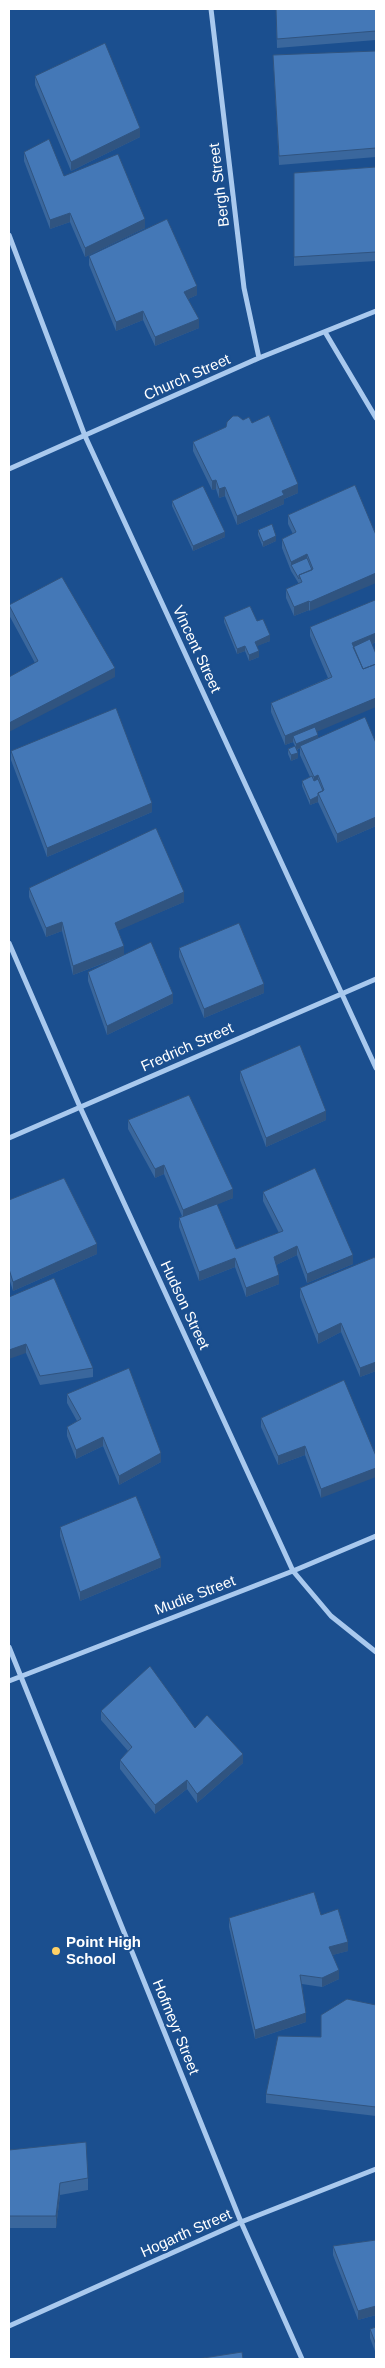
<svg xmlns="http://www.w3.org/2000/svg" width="385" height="2368" font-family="Helvetica,sans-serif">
  <rect width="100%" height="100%" fill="#1b4f8f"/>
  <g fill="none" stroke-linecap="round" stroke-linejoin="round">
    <path stroke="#a9c9ee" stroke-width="5" d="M 211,9 L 244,288 L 259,358
      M 9,235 L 85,436 L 376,1068
      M 325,332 L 376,418
      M 9,469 L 259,358 L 376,311
      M 9,943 L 80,1107 L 293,1571 L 331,1616 L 376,1652
      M 9,1138 L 376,979
      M 9,1647 L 241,2222 L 302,2359
      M 9,1681 L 293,1571 L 376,1536
      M 9,2326 L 241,2222 L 376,2169"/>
  </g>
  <path fill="#3a679d" d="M 276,9 L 376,9 L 376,40 L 277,48 Z
    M 376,51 L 376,157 L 279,165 L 273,55 Z
    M 35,76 L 140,137 L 71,171 L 35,85 Z
    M 24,152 L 145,228 L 85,257 L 70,222 L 50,229 L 24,161 Z
    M 376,167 L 376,261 L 294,266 L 294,173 Z
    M 89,256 L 197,295 L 188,299 L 199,328 L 155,346 L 143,320 L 116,331 L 89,265 Z
    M 243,420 L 252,423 L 298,493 L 284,499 L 284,504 L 237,525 L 225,496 L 219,498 L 216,489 L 212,490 L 193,451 L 193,442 Z
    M 355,485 L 310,611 L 309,610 L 294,616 L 286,598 L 286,589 L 299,584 L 291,571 L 282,548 L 282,539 L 293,534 L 288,524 L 288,515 Z
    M 172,501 L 225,537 L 193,551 L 172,506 Z
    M 258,530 L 276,541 L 263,547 L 258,535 Z
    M 376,603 L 376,642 L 372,644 L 317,731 L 318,738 L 376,743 L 376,826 L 337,843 L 318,802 L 310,805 L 302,786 L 302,781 L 310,777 L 300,755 L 300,748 L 297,750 L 298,758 L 291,761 L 288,754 L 288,749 L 295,746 L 293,742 L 285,745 L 271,712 L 271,703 L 328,678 L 310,636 L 310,627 Z
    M 9,605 L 115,677 L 35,663 L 9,615 Z
    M 224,617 L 257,621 L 270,641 L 256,646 L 259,657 L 249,661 L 245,651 L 237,654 L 224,622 Z
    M 11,751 L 152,812 L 47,857 L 11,760 Z
    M 29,888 L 184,902 L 118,930 L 124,955 L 173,1003 L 107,1035 L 88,981 L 88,972 L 120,957 L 73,975 L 62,931 L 46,937 L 29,897 Z
    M 179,948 L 264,993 L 204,1018 L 179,957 Z
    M 240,1071 L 326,1120 L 266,1147 L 240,1080 Z
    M 128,1120 L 233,1198 L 217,1204 L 236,1249 L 279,1233 L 263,1201 L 263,1192 L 353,1264 L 307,1283 L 297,1255 L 276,1265 L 279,1284 L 246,1297 L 235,1267 L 199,1281 L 179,1227 L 179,1218 L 182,1216 L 164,1174 L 155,1178 L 128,1129 Z
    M 9,1200 L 97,1254 L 13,1291 L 9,1278 Z
    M 376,1262 L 376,1371 L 360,1377 L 341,1332 L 318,1344 L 300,1297 L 300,1288 Z
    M 9,1297 L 93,1368 L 93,1377 L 40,1385 L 26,1353 Z
    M 344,1380 L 321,1498 L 305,1455 L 278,1465 L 261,1427 L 261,1418 Z
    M 67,1394 L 161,1462 L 119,1485 L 103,1446 L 76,1459 L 67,1436 L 67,1427 L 77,1421 L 67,1403 Z
    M 60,1527 L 161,1567 L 80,1601 L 60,1536 Z
    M 101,1711 L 195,1728 L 243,1763 L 197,1803 L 187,1789 L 155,1814 L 120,1769 L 120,1760 L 128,1751 L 101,1720 Z
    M 321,1915 L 348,1951 L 332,1955 L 339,1979 L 322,1987 L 302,1984 L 306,2022 L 255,2039 L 229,1927 L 229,1918 Z
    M 376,2005 L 376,2116 L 266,2103 L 266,2094 L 321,2037 Z
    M 9,2150 L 88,2178 L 88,2190 L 60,2195 L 56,2228 L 9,2228 Z
    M 376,2240 L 376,2315 L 358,2320 L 333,2255 L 333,2246 Z
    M 376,2327 L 376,2354 L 370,2338 L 370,2329 Z"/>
  <path fill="#305480" d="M 140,128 L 140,137 L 71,171 L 71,162 Z
    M 70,213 L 70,222 L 50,229 L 50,220 Z
    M 145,219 L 145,228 L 85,257 L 85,248 Z
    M 197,286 L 197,295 L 184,301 L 184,292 Z
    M 143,311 L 143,320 L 116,331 L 116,322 Z
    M 199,319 L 199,328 L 155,346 L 155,337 Z
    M 216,480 L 216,489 L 212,490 L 212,481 Z
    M 298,484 L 298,493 L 284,499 L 284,504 L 237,525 L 237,516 L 282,491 Z
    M 225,487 L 225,496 L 219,498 L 219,489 Z
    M 225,532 L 225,537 L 193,551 L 193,546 Z
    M 276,536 L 276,541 L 263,547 L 263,542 Z
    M 307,554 L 307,563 L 291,565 L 291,562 Z
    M 376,573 L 376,583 L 310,611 L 310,602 Z
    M 309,601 L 309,610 L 294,616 L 294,607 Z
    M 376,633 L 376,642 L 354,652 L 352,643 Z
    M 270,635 L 270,641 L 255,647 L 255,642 Z
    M 245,646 L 245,651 L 237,654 L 237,649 Z
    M 259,651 L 259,657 L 249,661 L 249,655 Z
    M 115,668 L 115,677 L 9,732 L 9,723 Z
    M 376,698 L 376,707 L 295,741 L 293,736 L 293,742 L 285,745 L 285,736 Z
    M 318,735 L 318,740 L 300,746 L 300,748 L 296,750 L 296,744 Z
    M 298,753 L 298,758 L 291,761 L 291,755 Z
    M 318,775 L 318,784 L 314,786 L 314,777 Z
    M 318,796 L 318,802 L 310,805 L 310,800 Z
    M 152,803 L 152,812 L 47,857 L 47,848 Z
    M 376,817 L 376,826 L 337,843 L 337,834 Z
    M 184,892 L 184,902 L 115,932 L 115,923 Z
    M 62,922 L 62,931 L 46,937 L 46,928 Z
    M 124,946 L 124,955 L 73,975 L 73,966 Z
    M 264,984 L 264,993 L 204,1018 L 204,1009 Z
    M 173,994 L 173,1003 L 107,1035 L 107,1026 Z
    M 326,1111 L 326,1120 L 266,1147 L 266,1138 Z
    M 164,1165 L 164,1174 L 155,1178 L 155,1169 Z
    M 233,1189 L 233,1198 L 183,1219 L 183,1210 Z
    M 97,1244 L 97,1254 L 13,1291 L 13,1282 Z
    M 297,1246 L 297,1255 L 274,1266 L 274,1257 Z
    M 353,1255 L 353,1264 L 307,1283 L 307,1274 Z
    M 235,1258 L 235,1267 L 199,1281 L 199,1272 Z
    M 279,1275 L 279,1284 L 246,1297 L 246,1288 Z
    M 341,1323 L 341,1332 L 318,1344 L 318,1334 Z
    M 26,1344 L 26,1353 L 9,1359 L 9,1350 Z
    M 376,1362 L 376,1371 L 360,1377 L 360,1368 Z
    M 103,1437 L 103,1446 L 76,1459 L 76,1450 Z
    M 305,1446 L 305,1455 L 278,1465 L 278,1456 Z
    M 161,1453 L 161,1462 L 119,1485 L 119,1476 Z
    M 376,1468 L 376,1477 L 321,1498 L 321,1489 Z
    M 161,1558 L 161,1567 L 80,1601 L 80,1592 Z
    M 243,1754 L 243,1763 L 197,1803 L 197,1794 Z
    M 187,1780 L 187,1789 L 155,1814 L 155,1805 Z
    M 348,1942 L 348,1951 L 329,1956 L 329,1947 Z
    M 339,1970 L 339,1979 L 322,1987 L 322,1978 Z
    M 306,2013 L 306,2022 L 255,2039 L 255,2030 Z
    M 60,2183 L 60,2195 L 56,2228 L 56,2216 Z
    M 376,2306 L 376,2315 L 358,2320 L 358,2311 Z"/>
  <path fill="#4478b7" stroke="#305480" d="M 276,9 L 376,9 L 376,31 L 277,39 Z
    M 105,43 L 140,128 L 71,162 L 35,76 Z
    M 376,51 L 376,148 L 279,156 L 273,55 Z
    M 49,139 L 64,176 L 118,154 L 145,219 L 85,248 L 70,213 L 50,220 L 24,152 Z
    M 376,167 L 376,252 L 294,257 L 294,173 Z
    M 167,219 L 197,286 L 184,292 L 199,319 L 155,337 L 143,311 L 116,322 L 89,256 Z
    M 269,415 L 298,484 L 282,491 L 284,495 L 237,516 L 225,487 L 219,489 L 216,480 L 212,481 L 193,442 L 226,427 L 227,422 L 233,416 L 238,416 L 243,420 L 249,417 L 252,423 Z
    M 355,485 L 376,535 L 376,573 L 310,602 L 309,601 L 294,607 L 286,589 L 302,582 L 299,575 L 313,569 L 307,554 L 291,562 L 282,539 L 296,532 L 288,515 Z
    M 203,486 L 225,532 L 193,546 L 172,501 Z
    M 272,524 L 276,536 L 263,542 L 258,530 Z
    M 307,558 L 312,570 L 299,575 L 299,579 L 291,565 Z
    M 62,577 L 115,668 L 9,723 L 9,677 L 38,661 L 9,605 Z
    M 375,600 L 376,603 L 376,633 L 352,643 L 363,669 L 376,664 L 376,698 L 285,736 L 271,703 L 332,677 L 310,627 Z
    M 250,606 L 257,621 L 263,619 L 270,635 L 255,642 L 259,651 L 249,655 L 245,646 L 237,649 L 224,617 Z
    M 370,639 L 376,654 L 376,664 L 363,669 L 353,647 Z
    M 116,708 L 152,803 L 47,848 L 11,751 Z
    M 365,717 L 376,743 L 376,817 L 337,834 L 318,793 L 324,790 L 318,775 L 314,777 L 300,746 Z
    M 315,727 L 318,735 L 296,744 L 293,736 Z
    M 295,746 L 298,753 L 291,755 L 288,749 Z
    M 312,776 L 314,781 L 318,779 L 323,791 L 318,793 L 318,796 L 310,800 L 302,781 Z
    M 156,828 L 184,892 L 115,923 L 124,946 L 73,966 L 62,922 L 46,928 L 29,888 Z
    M 239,923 L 264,984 L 204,1009 L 179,948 Z
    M 151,942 L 173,994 L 107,1026 L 88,972 Z
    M 300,1045 L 326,1111 L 266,1138 L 240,1071 Z
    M 189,1095 L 233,1189 L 183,1210 L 164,1165 L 155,1169 L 128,1120 Z
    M 315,1168 L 353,1255 L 307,1274 L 297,1246 L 274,1257 L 279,1275 L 246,1288 L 235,1258 L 199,1272 L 179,1218 L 217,1204 L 236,1249 L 283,1231 L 263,1192 Z
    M 64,1178 L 97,1244 L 13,1282 L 9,1269 L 9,1200 Z
    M 375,1257 L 376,1262 L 376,1362 L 360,1368 L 341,1323 L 318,1334 L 300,1288 Z
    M 54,1278 L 93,1368 L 40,1376 L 26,1344 L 9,1350 L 9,1297 Z
    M 129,1368 L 161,1453 L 119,1476 L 103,1437 L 76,1450 L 67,1427 L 81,1419 L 67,1394 Z
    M 344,1380 L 376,1456 L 376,1468 L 321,1489 L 305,1446 L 278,1456 L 261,1418 Z
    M 136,1496 L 161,1558 L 80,1592 L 60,1527 Z
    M 150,1666 L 195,1728 L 207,1715 L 243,1754 L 197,1794 L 187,1780 L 155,1805 L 120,1760 L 132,1747 L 101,1711 Z
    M 314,1892 L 321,1915 L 338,1909 L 348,1942 L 329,1947 L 339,1970 L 322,1978 L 300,1975 L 306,2013 L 255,2030 L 229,1918 Z
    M 347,1999 L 376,2005 L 376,2107 L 266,2094 L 278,2036 L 321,2037 L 321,2015 Z
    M 86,2142 L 88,2178 L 60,2183 L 56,2216 L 9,2216 L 9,2150 Z
    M 376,2240 L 376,2306 L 358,2311 L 333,2246 Z
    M 376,2327 L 376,2345 L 370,2329 Z
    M 242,2352 L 243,2359 L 197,2359 Z"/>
  <circle fill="#ffd166" stroke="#1b4f8f" stroke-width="2" cx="56" cy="1951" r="5"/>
  <g text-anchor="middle" stroke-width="4.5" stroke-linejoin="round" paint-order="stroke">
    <g font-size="15" fill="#fff" stroke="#1b4f8f">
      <text transform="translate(219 185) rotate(-97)" y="5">Bergh Street</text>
      <text transform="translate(187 377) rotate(-24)" y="5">Church Street</text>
      <text transform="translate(197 649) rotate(65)" y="5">Vincent Street</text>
      <text transform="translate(187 1047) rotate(-24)" y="5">Fredrich Street</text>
      <text transform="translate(185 1305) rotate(65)" y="5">Hudson Street</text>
      <text transform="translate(195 1595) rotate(-21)" y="5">Mudie Street</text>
      <text transform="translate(176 2027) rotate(68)" y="5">Hofmeyr Street</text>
      <text transform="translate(186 2233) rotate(-24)" y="5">Hogarth Street</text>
    </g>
    <g font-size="15" font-weight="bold" fill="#fff" stroke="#1b4f8f" text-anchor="start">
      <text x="66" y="1947">Point High<tspan x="66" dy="17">School</tspan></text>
    </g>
  </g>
  <rect width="385" height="2368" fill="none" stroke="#ffffff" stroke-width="20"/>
</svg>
